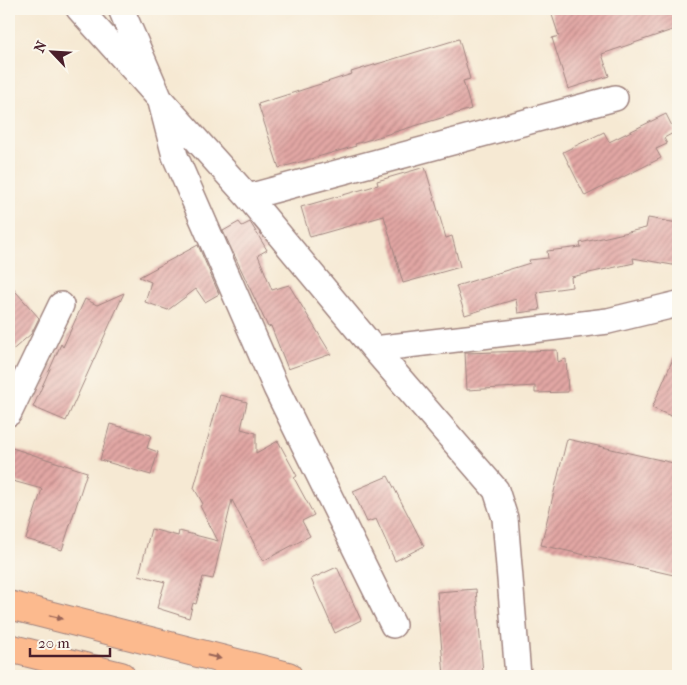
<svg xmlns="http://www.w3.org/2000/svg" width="687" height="685" font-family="'IM FELL French Canon',serif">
  <defs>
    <pattern id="building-hatch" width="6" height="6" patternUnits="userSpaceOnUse" patternTransform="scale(1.25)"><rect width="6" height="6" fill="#e2a7a4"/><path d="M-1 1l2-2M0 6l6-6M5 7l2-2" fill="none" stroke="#b98786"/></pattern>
  </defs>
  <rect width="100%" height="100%" fill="#fbf7ec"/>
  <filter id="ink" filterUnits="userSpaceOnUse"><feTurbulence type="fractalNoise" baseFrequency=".02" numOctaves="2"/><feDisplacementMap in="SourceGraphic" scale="10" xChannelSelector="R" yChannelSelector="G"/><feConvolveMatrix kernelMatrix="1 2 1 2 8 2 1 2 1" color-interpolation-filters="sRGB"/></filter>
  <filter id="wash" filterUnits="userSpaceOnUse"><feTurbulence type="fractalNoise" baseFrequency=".0096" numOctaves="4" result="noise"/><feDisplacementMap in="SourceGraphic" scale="20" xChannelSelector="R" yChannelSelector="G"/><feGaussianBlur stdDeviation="1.12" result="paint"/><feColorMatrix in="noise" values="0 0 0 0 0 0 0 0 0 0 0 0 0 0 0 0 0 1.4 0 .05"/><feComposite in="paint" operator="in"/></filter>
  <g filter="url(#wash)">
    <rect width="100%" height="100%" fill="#f6e9d3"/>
    <g id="blocks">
      <path fill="url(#building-hatch)" d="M 550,9 L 678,9 L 678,28 L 602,54 L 609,76 L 568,89 L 552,38 L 559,36 Z
        M 459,39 L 470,79 L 463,81 L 471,109 L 355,144 L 356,146 L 279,168 L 258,104 L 352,74 L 351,72 Z
        M 666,114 L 675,132 L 664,138 L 667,144 L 656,149 L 661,158 L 585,196 L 563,152 L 604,132 L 609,142 Z
        M 425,167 L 446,238 L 452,236 L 460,267 L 403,283 L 384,216 L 310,237 L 301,207 L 378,185 L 377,181 Z
        M 648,218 L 678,223 L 678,266 L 633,258 L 634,263 L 571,277 L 572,287 L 537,292 L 540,310 L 518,313 L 516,299 L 465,315 L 456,286 L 530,263 L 529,260 L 548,258 L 547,251 L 581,247 L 580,243 L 646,228 Z
        M 239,222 L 242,226 L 250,222 L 267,250 L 258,255 L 272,290 L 289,285 L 331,354 L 288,369 L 271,326 L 268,327 L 223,231 Z
        M 198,245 L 219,294 L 205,302 L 196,289 L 168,310 L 145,302 L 151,282 L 139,277 Z
        M 9,284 L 39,318 L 31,334 L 9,353 Z
        M 124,293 L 66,421 L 33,407 L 61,344 L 63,347 L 85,299 L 97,305 Z
        M 678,347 L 678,419 L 652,408 Z
        M 557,350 L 558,362 L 566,359 L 568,392 L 535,393 L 535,386 L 467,390 L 465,353 Z
        M 220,395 L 247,402 L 241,429 L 256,433 L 256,453 L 278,441 L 297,476 L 294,478 L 314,515 L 302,521 L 310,536 L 263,561 L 232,500 L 213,579 L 203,577 L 196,604 L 193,603 L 189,618 L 157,608 L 165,582 L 139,575 L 151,529 L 178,536 L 179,531 L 218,541 L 200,506 L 203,504 L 194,488 Z
        M 110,424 L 151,435 L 147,448 L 158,452 L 151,475 L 100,460 Z
        M 567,439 L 678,464 L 678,576 L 541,545 Z
        M 9,447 L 87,472 L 62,550 L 26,539 L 42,489 L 9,480 Z
        M 388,476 L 424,546 L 395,561 L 376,519 L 367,522 L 353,491 Z
        M 337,567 L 361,620 L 335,633 L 311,579 Z
        M 476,589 L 483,673 L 444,676 L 437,592 Z"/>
    </g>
  </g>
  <g filter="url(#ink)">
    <use href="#blocks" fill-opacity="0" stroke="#a0847f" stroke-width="1"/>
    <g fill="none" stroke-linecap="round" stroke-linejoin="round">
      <defs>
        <path id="minor" d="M 79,9 L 248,197 L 374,349 L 496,490 L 505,518 L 518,676
          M 121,9 L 161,102 L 175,156 L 276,388 L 393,625
          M 248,197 L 615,98
          M 374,349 L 608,321 L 678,304
          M 9,413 L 61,305"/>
        <path id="trunk" d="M 9,605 L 288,676
          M 9,648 L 121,676"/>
      </defs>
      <use href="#minor" stroke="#a0847f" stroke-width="28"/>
      <use href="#trunk" stroke="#a0847f" stroke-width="30"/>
      <use href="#minor" stroke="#fff" stroke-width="25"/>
      <use href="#trunk" stroke="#fcba8e" stroke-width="28"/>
    </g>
    <defs><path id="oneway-solid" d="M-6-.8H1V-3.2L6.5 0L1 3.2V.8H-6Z" transform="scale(1.25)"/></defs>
    <g fill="#9a6558">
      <use href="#oneway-solid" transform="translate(56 617) rotate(14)"/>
      <use href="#oneway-solid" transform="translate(214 657) rotate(14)"/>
    </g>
  </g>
  <rect width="687" height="685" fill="none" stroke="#fbf7ec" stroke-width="30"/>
  <g transform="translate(52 52) rotate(295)" stroke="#fbf7ec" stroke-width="4" paint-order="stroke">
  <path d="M0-4L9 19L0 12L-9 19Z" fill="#4a1f2b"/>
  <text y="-8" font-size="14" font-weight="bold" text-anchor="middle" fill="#4a1f2b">N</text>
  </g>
  <path d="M30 648v8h80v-8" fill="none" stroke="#4a1f2b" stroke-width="2.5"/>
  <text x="38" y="648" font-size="15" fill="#4a1f2b" stroke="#fbf7ec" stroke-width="4" paint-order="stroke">20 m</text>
</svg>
